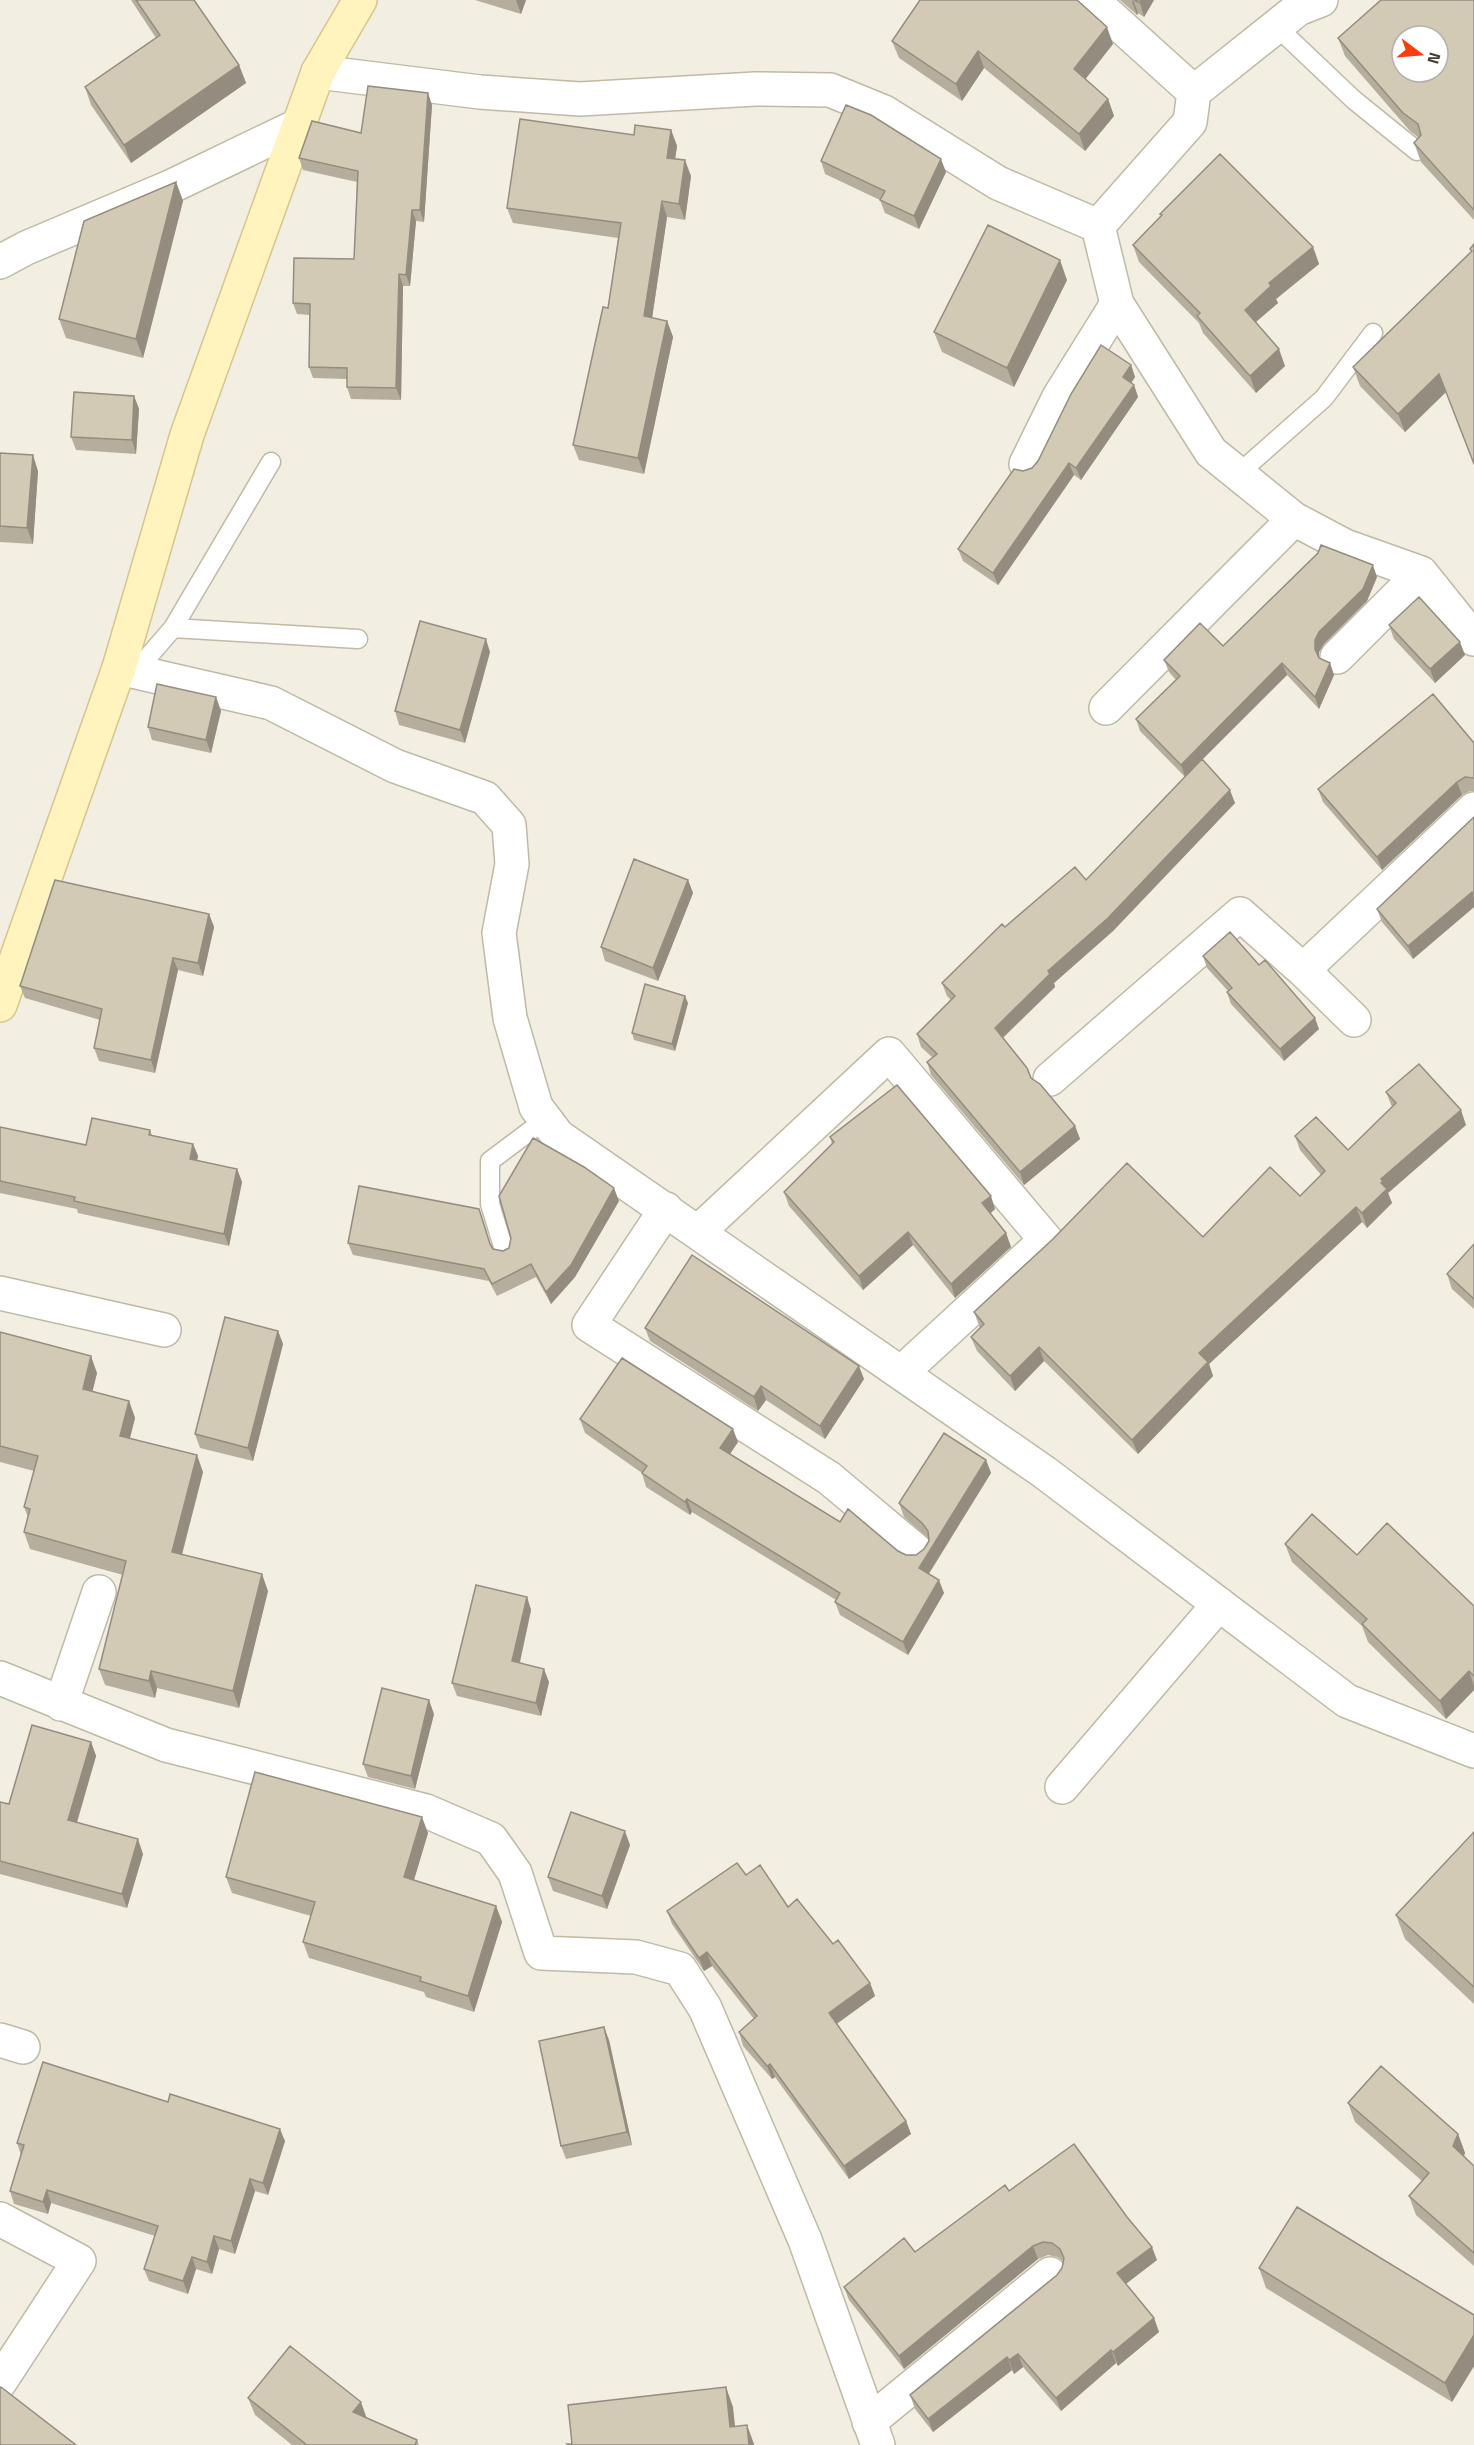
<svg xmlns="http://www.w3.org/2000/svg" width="1474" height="2445" font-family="'Titillium Web',sans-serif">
  <rect width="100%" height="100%" fill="#f2eee1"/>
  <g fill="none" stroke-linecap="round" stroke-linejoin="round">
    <defs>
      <path id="lane" d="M 1276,26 L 1354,100 L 1417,151
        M 1238,474 L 1324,398 L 1373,333
        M 173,628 L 271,462
        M 135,672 L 173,628 L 358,639
        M 505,1253 L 490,1204 L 490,1161 L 546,1119"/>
      <path id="street" d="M 1092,0 L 1194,92
        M 1321,0 L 1298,9 L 1194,92 L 1190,122 L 1098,226 L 1117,304 L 1211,452 L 1294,519 L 1345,546 L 1421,573 L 1474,639
        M 318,72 L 480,92 L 580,99 L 755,89 L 830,90 L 884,112 L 998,183 L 1098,226
        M 0,262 L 26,248 L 170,187 L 299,125
        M 1026,464 L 1059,397 L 1117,304
        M 1337,657 L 1421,573
        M 119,668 L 271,703 L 395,766 L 485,798 L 509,825 L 512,864 L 499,933 L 510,1018 L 536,1107 L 558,1136 L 1044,1472 L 1347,1701 L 1474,1751
        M 1106,708 L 1294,519
        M 1354,1020 L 1303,970 L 1474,809
        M 1050,1079 L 1240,914 L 1303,970
        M 666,1209 L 589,1325 L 829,1478 L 915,1550
        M 698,1232 L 889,1054 L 1046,1240 L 901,1373
        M 0,1293 L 164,1330
        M 0,1678 L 166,1745 L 426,1811 L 491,1839 L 515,1873 L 541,1953 L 636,1957 L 680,1969 L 705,2008 L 805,2240 L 878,2445
        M 61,1704 L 99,1592
        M 1062,1787 L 1219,1604
        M 0,2040 L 23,2047
        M 0,2219 L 79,2261 L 0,2382
        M 869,2422 L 1050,2274"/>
      <path id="secondary" d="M 0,1005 L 119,668 L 187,435 L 318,72 L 360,0"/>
    </defs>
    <use href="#lane" stroke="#c0b9a6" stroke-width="21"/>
    <use href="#street" stroke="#c0b9a6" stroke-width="36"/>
    <use href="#secondary" stroke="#d5c68d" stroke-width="36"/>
    <use href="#lane" stroke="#fff" stroke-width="18"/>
    <use href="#street" stroke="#fff" stroke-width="33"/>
    <use href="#secondary" stroke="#fff3be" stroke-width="33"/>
  </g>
  <path fill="#b5ae9d" d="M 131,0 L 194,0 L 239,65 L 246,83 L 131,163 L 91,105 L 85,87 L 156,38 Z
    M 475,0 L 526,0 L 521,14 Z
    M 1120,0 L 1154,0 L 1144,17 L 1138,13 L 1137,15 Z
    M 1474,0 L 1474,220 L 1421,162 L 1414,143 L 1419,138 L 1410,131 L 1345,56 L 1338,38 Z
    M 892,41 L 1113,44 L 1085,79 L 1108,99 L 1114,116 L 1085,151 L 984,68 L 962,101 L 899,58 Z
    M 432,105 L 424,222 L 416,221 L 410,286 L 403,286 L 401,400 L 351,399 L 347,387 L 347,379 L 313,378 L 309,367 L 310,315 L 297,314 L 293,303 L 354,259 L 357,182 L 303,170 L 299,158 Z
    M 671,130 L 677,146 L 675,159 L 691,176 L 685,220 L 667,217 L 652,318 L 667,321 L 673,337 L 644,474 L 579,460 L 573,445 L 608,308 L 618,238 L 513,223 L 507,208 L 634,135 Z
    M 821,161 L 946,172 L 919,229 L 885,213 L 880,200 L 825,174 Z
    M 176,182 L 183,201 L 143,358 L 66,338 L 59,319 Z
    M 1160,214 L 1313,247 L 1319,264 L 1276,299 L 1278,303 L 1256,322 L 1285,366 L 1256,393 L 1203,333 L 1199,323 L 1139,262 L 1133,245 L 1161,216 Z
    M 1474,244 L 1446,392 L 1405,432 L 1360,386 L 1353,367 L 1471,252 L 1470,249 Z
    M 1067,280 L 1014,387 L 942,352 L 934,332 Z
    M 1131,365 L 1135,377 L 1131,383 L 1134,385 L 1138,397 L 1081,480 L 1074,475 L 998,585 L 963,561 L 958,549 L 1023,471 L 1032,468 Z
    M 134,396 L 139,409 L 136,454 L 76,450 L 71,437 Z
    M 0,453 L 38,471 L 33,544 L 0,542 Z
    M 1377,577 L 1367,601 L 1324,644 L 1319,652 L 1319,658 L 1330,663 L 1334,675 L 1319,709 L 1287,675 L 1202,759 L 1235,803 L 1113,931 L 1054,983 L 1055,987 L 1003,1038 L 1031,1078 L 1075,1126 L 1080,1139 L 1024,1185 L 931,1075 L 927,1062 L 933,1058 L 921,1047 L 917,1034 L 951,1000 L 947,996 L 942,983 L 1005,927 L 1086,880 L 1185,777 L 1140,731 L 1136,719 L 1176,680 L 1169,672 L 1164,660 L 1223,646 Z
    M 1389,625 L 1465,655 L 1435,683 L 1394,639 Z
    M 490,652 L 465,743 L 399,725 L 395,711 Z
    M 216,697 L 221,711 L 211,753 L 152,740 L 148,727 Z
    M 1474,743 L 1474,791 L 1470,791 L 1462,795 L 1382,870 L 1323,802 L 1318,789 Z
    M 1474,817 L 1474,907 L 1413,959 L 1382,922 L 1377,909 Z
    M 688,880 L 693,893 L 658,981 L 605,961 L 601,947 Z
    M 209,914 L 214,927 L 203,976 L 178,970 L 155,1073 L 99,1061 L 94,1048 L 100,1020 L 25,998 L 20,986 Z
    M 1203,956 L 1259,965 L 1319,1029 L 1284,1061 L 1231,1004 L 1227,992 L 1228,991 L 1207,968 Z
    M 688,1003 L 675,1051 L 634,1040 L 632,1033 Z
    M 1386,1092 L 1466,1125 L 1388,1193 L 1392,1203 L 1367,1228 L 1362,1222 L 1209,1364 L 1213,1376 L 1138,1454 L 1044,1361 L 1015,1391 L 977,1351 L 971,1337 L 980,1328 L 974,1312 L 1203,1237 L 1300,1196 L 1321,1175 L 1300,1150 L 1295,1136 L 1348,1150 L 1392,1107 Z
    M 0,1127 L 86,1145 L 150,1130 L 152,1135 L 193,1144 L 198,1156 L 197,1161 L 237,1169 L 242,1182 L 229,1246 L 78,1213 L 77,1209 L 0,1193 Z
    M 830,1137 L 995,1209 L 990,1214 L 1006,1233 L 1011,1247 L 955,1298 L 913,1245 L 863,1290 L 789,1206 L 784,1192 L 832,1144 Z
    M 619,1201 L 575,1277 L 551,1304 L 536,1277 L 497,1296 L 489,1281 L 353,1255 L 348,1243 L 483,1221 L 491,1246 L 493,1249 L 503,1251 Z
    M 1474,1244 L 1474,1309 L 1452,1289 L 1447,1274 Z
    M 645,1328 L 864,1379 L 825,1439 L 766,1400 L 758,1411 L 650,1341 Z
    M 278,1331 L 283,1344 L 253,1461 L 200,1448 L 195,1434 Z
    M 0,1332 L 97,1373 L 92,1391 L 129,1401 L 135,1418 L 130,1438 L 203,1472 L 182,1555 L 268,1591 L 239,1708 L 157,1688 L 155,1698 L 105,1685 L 99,1669 L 123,1575 L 30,1549 L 24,1532 L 28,1517 L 24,1507 L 34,1471 L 0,1462 Z
    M 580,1419 L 738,1442 L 730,1454 L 840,1522 L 906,1555 L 916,1555 L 924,1549 L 929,1541 L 928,1538 L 904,1517 L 899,1503 L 986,1460 L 991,1473 L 929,1574 L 944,1593 L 908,1655 L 840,1615 L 835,1602 L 836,1600 L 692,1512 L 690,1515 L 646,1487 L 642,1473 L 585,1433 Z
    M 1285,1544 L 1357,1555 L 1474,1606 L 1474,1690 L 1446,1719 L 1368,1642 L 1362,1626 L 1292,1562 Z
    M 527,1597 L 531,1610 L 520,1663 L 549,1682 L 541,1716 L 457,1696 L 452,1683 Z
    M 434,1714 L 415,1789 L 368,1777 L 363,1764 Z
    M 91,1742 L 96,1756 L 77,1823 L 143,1854 L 127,1908 L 0,1874 L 0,1802 L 9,1804 Z
    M 1474,1832 L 1474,2004 L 1405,1939 L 1396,1915 Z
    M 428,1833 L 414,1880 L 496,1906 L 502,1922 L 474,2012 L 426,1997 L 424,1992 L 309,1958 L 303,1942 L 311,1916 L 232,1893 L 226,1877 Z
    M 630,1845 L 607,1909 L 553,1891 L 548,1877 Z
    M 746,1875 L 788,1907 L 833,1944 L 870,1983 L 875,1996 L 837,2024 L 906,2121 L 911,2134 L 849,2179 L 775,2077 L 772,2079 L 743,2046 L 739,2032 L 754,2019 L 712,1966 L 704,1971 L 672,1924 L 667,1911 Z
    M 609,2040 L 632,2145 L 566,2159 L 561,2146 Z
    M 1348,2103 L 1458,2134 L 1465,2153 L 1464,2156 L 1474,2166 L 1474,2266 L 1416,2215 L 1409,2196 L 1422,2181 L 1355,2122 Z
    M 285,2141 L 268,2195 L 255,2191 L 235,2254 L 219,2249 L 212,2274 L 196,2269 L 188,2294 L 149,2281 L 144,2269 L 155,2236 L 51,2203 L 48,2214 L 14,2204 L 10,2191 L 21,2155 L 17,2143 Z
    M 1009,2191 L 1157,2260 L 1125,2284 L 1154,2318 L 1159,2332 L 1118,2366 L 1116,2363 L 1061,2411 L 1023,2367 L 1014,2374 L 1012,2370 L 933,2432 L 915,2409 L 910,2395 L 1057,2275 L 1062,2268 L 1063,2261 L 1057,2257 L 1048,2255 L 1038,2259 L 904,2369 L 849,2300 L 844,2287 L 915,2252 Z
    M 1259,2268 L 1474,2315 L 1474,2366 L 1452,2402 L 1266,2288 Z
    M 248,2398 L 367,2418 L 417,2440 L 419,2445 L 292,2445 L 255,2415 Z"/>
  <path fill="#948d7f" d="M 516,0 L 526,0 L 521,14 Z
    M 1133,0 L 1138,13 L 1137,15 L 1132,2 Z
    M 1141,0 L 1154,0 L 1144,17 L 1140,3 Z
    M 1107,27 L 1113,44 L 1080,86 L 1074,69 Z
    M 978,51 L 984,68 L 962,101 L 956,84 Z
    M 239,65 L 246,83 L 131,163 L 124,145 Z
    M 428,93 L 432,105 L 424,222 L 420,210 Z
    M 1108,99 L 1114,116 L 1085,151 L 1079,134 Z
    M 671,130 L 677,146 L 673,173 L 667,158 Z
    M 941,159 L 946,172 L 919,229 L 914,216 Z
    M 685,160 L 691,176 L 685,220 L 679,204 Z
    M 176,182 L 183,201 L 143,358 L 136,339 Z
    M 662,201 L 667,217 L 650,332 L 644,316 Z
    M 412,210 L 416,221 L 410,286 L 406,275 Z
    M 1313,247 L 1319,264 L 1276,299 L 1278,303 L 1251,326 L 1245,310 L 1269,283 Z
    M 1060,260 L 1067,280 L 1014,387 L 1007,368 Z
    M 399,274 L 403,286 L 401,400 L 396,388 Z
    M 667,321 L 673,337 L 644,474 L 638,458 Z
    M 1279,349 L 1285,366 L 1256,393 L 1250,376 Z
    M 1131,365 L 1135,377 L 1127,389 L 1123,377 Z
    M 1439,374 L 1446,392 L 1405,432 L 1398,414 Z
    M 1134,385 L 1138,397 L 1081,480 L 1076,468 Z
    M 134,396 L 139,409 L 136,454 L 132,440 Z
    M 33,455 L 38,471 L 33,544 L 27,528 Z
    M 1069,463 L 1074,475 L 998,585 L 993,573 Z
    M 1373,565 L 1377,577 L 1367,601 L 1324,644 L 1319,652 L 1319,661 L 1315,649 L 1315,640 L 1319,632 Z
    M 486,639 L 490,652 L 465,743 L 460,730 Z
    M 1460,642 L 1465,655 L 1435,683 L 1430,669 Z
    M 1282,663 L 1287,675 L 1185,777 L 1181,765 Z
    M 1330,663 L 1334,675 L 1319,709 L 1315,697 Z
    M 216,697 L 221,711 L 211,753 L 206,740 Z
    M 1457,782 L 1462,795 L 1382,870 L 1377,857 Z
    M 1230,790 L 1235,803 L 1113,931 L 1054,983 L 1055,987 L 999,1041 L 995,1028 L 1048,971 Z
    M 688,880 L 693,893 L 658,981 L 653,968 Z
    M 1472,892 L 1474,898 L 1474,907 L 1413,959 L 1408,946 Z
    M 209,914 L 214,927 L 203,976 L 198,963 Z
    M 173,958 L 178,970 L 155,1073 L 151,1060 Z
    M 685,996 L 688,1003 L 675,1051 L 672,1044 Z
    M 1315,1018 L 1319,1029 L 1284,1061 L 1280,1049 Z
    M 1461,1110 L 1466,1125 L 1388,1193 L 1392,1203 L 1367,1228 L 1362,1213 L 1381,1183 L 1381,1179 Z
    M 1075,1126 L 1080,1139 L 1024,1185 L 1020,1172 Z
    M 193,1144 L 198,1156 L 194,1172 L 190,1159 Z
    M 237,1169 L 242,1182 L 229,1246 L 224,1234 Z
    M 614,1188 L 619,1201 L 575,1277 L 551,1304 L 546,1292 Z
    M 991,1196 L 995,1209 L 986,1217 L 982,1203 Z
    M 1356,1207 L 1362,1222 L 1209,1364 L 1213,1376 L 1138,1454 L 1132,1440 L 1199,1353 Z
    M 908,1232 L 913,1245 L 863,1290 L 859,1276 Z
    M 1006,1233 L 1011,1247 L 955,1298 L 951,1284 Z
    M 278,1331 L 283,1344 L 253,1461 L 248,1448 Z
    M 1039,1347 L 1044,1361 L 1015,1391 L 1010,1376 Z
    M 91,1356 L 97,1373 L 89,1406 L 83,1389 Z
    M 859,1366 L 864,1379 L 825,1439 L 820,1426 Z
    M 761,1386 L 766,1400 L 758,1411 L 754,1397 Z
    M 129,1401 L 135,1418 L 126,1453 L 120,1436 Z
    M 733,1429 L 738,1442 L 725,1461 L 720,1448 Z
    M 197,1455 L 203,1472 L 178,1569 L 172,1552 Z
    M 986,1460 L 991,1473 L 924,1581 L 919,1568 Z
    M 687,1499 L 692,1512 L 690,1515 L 685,1502 Z
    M 262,1574 L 268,1591 L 239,1708 L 233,1691 Z
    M 939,1580 L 944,1593 L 908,1655 L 903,1642 Z
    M 527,1597 L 531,1610 L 517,1674 L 512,1661 Z
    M 544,1669 L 549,1682 L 541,1716 L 536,1703 Z
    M 151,1671 L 157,1688 L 155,1698 L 149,1681 Z
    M 1469,1671 L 1474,1686 L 1474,1690 L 1446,1719 L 1440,1701 Z
    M 429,1700 L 434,1714 L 415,1789 L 411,1776 Z
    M 91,1742 L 96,1756 L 73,1835 L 68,1820 Z
    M 422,1817 L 428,1833 L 410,1893 L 404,1877 Z
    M 625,1831 L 630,1845 L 607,1909 L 602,1896 Z
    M 138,1839 L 143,1854 L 127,1908 L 122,1894 Z
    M 496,1906 L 502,1922 L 474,2012 L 468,1996 Z
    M 707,1952 L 712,1966 L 704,1971 L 699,1958 Z
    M 870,1983 L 875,1996 L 833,2026 L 829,2013 Z
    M 604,2027 L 609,2040 L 632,2145 L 627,2132 Z
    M 770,2064 L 775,2077 L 772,2079 L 767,2066 Z
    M 906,2121 L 911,2134 L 849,2179 L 844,2166 Z
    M 280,2129 L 285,2141 L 268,2195 L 263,2183 Z
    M 1458,2134 L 1465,2153 L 1460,2165 L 1453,2146 Z
    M 250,2179 L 255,2191 L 235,2254 L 231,2241 Z
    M 47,2190 L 51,2203 L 48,2214 L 43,2202 Z
    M 214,2236 L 219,2249 L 212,2274 L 207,2262 Z
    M 1033,2246 L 1038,2259 L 904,2369 L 899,2356 Z
    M 1152,2247 L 1157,2260 L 1122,2287 L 1117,2273 Z
    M 192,2257 L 196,2269 L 188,2294 L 183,2281 Z
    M 1154,2318 L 1159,2332 L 1118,2366 L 1113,2352 Z
    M 1474,2335 L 1474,2366 L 1452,2402 L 1445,2383 Z
    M 1111,2350 L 1116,2363 L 1061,2411 L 1056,2398 Z
    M 1018,2354 L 1023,2367 L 1014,2374 L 1009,2360 Z
    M 1007,2357 L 1012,2370 L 933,2432 L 928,2419 Z
    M 726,2387 L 733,2407 L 737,2445 L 730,2427 Z
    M 361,2402 L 367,2419 L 353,2412 Z
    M 747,2425 L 754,2444 L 754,2445 L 749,2445 Z"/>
  <path fill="#d3cab6" stroke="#948d7f" stroke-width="1.5" fill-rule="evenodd" d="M 136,0 L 194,0 L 239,65 L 124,145 L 85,87 L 160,35 Z
    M 920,0 L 1077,0 L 1107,27 L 1074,69 L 1108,99 L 1079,134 L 978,51 L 956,84 L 892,41 Z
    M 1134,0 L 1141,0 L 1140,3 Z
    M 1381,0 L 1474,0 L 1474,210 L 1414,143 L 1421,135 L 1418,124 L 1403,113 L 1338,38 ZM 1402,36 L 1438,36 L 1438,72 L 1402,72 Z
    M 368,86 L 428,93 L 420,210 L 412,210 L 406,275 L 399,274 L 396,388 L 347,387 L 347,368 L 309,367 L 310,304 L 293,303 L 294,258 L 354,259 L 358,171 L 299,158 L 312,121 L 361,133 Z
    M 846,105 L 871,115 L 941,159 L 914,216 L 880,200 L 885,191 L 821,161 Z
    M 520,119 L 634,135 L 635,125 L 671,130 L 667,158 L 685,160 L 679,204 L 662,201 L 644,316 L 667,321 L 638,458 L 573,445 L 603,307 L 608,308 L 621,223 L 507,208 Z
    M 1220,154 L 1313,247 L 1269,283 L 1271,286 L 1245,310 L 1279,349 L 1250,376 L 1197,316 L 1200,313 L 1133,245 L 1162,215 L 1160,214 Z
    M 176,182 L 136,339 L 59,319 L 84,221 Z
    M 988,225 L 1060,260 L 1007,368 L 934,332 Z
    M 1474,244 L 1474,464 L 1439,374 L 1398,414 L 1353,367 L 1472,251 L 1470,249 Z
    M 1101,345 L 1131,365 L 1123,377 L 1134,385 L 1076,468 L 1069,463 L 993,573 L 958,549 L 1014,469 L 1023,471 L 1032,468 L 1038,461 L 1071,394 Z
    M 74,392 L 134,396 L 132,440 L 71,437 Z
    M 0,453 L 33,455 L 27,528 L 0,526 Z
    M 1321,545 L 1373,565 L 1363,589 L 1319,632 L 1315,640 L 1315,649 L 1319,658 L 1330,663 L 1315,697 L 1282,663 L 1181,765 L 1136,719 L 1180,676 L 1164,660 L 1200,623 L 1223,646 L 1318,553 Z
    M 1419,597 L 1460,642 L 1430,669 L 1389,625 Z
    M 420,621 L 486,639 L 460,730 L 395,711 Z
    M 157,684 L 216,697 L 206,740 L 148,727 Z
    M 1433,694 L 1474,743 L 1474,778 L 1465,777 L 1457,782 L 1377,857 L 1318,789 Z
    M 1202,759 L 1230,790 L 1108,918 L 1048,971 L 1050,974 L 995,1028 L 1027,1068 L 1031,1078 L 1040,1084 L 1075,1126 L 1020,1172 L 927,1062 L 937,1054 L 917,1034 L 955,996 L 942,983 L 1002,924 L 1005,927 L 1075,867 L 1086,880 Z
    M 1474,817 L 1474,895 L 1472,892 L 1408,946 L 1377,909 Z
    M 634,859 L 688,880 L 653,968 L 601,947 Z
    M 55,880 L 209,914 L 198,963 L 173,958 L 151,1060 L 94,1048 L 102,1009 L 20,986 Z
    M 1230,932 L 1259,965 L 1265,960 L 1315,1018 L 1280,1049 L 1227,992 L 1232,988 L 1203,956 Z
    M 645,984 L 685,996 L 672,1044 L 632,1033 Z
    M 1419,1064 L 1461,1110 L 1381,1179 L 1383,1182 L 1381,1183 L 1387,1189 L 1362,1213 L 1356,1207 L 1199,1353 L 1208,1362 L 1132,1440 L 1039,1347 L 1010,1376 L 971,1337 L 984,1324 L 974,1312 L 1053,1239 L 1127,1163 L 1203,1237 L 1270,1167 L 1300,1196 L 1325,1171 L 1295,1136 L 1316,1117 L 1348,1150 L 1396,1103 L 1386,1092 Z
    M 897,1085 L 991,1196 L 982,1203 L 1006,1233 L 951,1284 L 908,1232 L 859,1276 L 784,1192 L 834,1142 L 830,1137 Z
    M 92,1118 L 150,1130 L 149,1135 L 193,1144 L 190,1159 L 237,1169 L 224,1234 L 74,1201 L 75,1197 L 0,1181 L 0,1127 L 86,1145 Z
    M 533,1138 L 584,1167 L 614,1188 L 571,1265 L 546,1292 L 531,1264 L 492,1284 L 484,1269 L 348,1243 L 359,1186 L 479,1209 L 490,1244 L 493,1249 L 503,1251 L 509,1248 L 511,1238 L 499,1196 Z
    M 1474,1244 L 1474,1299 L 1447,1274 Z
    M 692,1255 L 859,1366 L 820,1426 L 761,1386 L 754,1397 L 645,1328 Z
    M 225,1317 L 278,1331 L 248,1448 L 195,1434 Z
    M 0,1332 L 91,1356 L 83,1389 L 129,1401 L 120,1436 L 197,1455 L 172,1552 L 262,1574 L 233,1691 L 151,1671 L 149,1681 L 99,1669 L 126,1561 L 24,1532 L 30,1509 L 24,1507 L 38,1456 L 0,1446 Z
    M 622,1358 L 733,1429 L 720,1448 L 840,1522 L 848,1509 L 898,1551 L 906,1555 L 916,1555 L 924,1549 L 929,1541 L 928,1531 L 922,1523 L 899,1503 L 944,1433 L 986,1460 L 919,1568 L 939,1580 L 903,1642 L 835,1602 L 840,1593 L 687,1499 L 685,1502 L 642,1473 L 647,1466 L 580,1419 Z
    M 1312,1514 L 1357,1555 L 1387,1523 L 1474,1606 L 1474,1676 L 1469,1671 L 1440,1701 L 1362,1624 L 1367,1619 L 1285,1544 Z
    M 476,1585 L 527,1597 L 512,1661 L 544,1669 L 536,1703 L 452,1683 Z
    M 382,1688 L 429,1700 L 411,1776 L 363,1764 Z
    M 32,1725 L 91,1742 L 68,1820 L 138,1839 L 122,1894 L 0,1861 L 0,1802 L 9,1804 Z
    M 255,1772 L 422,1817 L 404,1877 L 496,1906 L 468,1996 L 420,1981 L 421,1977 L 303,1942 L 315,1902 L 226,1877 Z
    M 571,1812 L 625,1831 L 602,1896 L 548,1877 Z
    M 1474,1832 L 1474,1987 L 1396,1915 Z
    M 737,1863 L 746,1875 L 760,1865 L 788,1907 L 797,1899 L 833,1944 L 838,1940 L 870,1983 L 829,2013 L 906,2121 L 844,2166 L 770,2064 L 767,2066 L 739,2032 L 757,2016 L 707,1952 L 699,1958 L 667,1911 Z
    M 604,2027 L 627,2132 L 561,2146 L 539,2041 Z
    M 43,2062 L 168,2102 L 170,2094 L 280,2129 L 263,2183 L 250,2179 L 231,2241 L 214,2236 L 207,2262 L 192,2257 L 183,2281 L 144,2269 L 158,2226 L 47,2190 L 43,2202 L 10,2191 L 24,2145 L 17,2143 Z
    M 1381,2066 L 1458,2134 L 1453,2146 L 1474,2166 L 1474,2253 L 1409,2196 L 1429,2173 L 1348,2103 Z
    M 1074,2144 L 1127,2217 L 1152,2247 L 1117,2273 L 1154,2318 L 1113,2352 L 1111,2350 L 1056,2398 L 1018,2354 L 1009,2360 L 1007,2357 L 928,2419 L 910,2395 L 1057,2275 L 1062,2268 L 1064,2258 L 1060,2249 L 1052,2243 L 1043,2242 L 1033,2246 L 899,2356 L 844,2287 L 904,2238 L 915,2252 L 1005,2185 L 1009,2191 Z
    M 1297,2207 L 1474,2315 L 1474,2335 L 1445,2383 L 1259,2268 Z
    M 290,2346 L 361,2402 L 353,2412 L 417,2440 L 415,2445 L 307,2445 L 248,2398 Z
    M 1,2387 L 76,2445 L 0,2445 L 0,2388 Z
    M 726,2387 L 730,2427 L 747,2425 L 749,2445 L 568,2445 L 567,2444 L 572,2444 L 568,2405 Z"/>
  <g transform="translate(1420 54) rotate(106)"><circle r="28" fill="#ffffff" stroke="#b4b1ad" stroke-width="1.5"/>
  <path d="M0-4.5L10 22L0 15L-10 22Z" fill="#ff3c0b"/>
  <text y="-9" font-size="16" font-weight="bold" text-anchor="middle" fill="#433d32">N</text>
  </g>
</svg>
